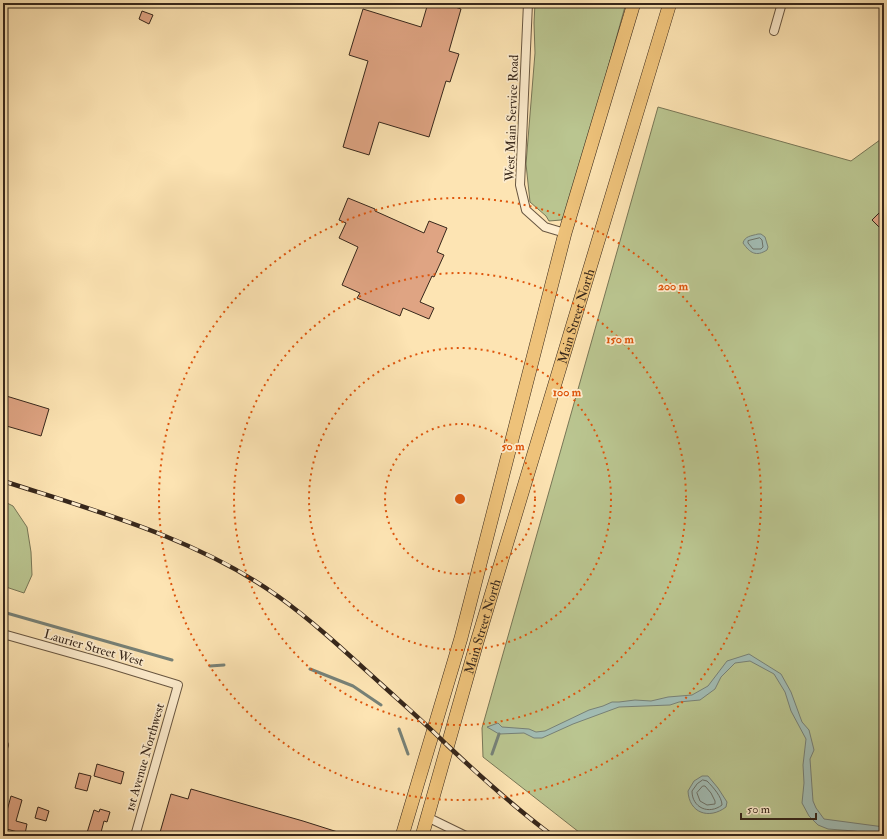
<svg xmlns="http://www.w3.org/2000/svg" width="887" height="839" font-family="'IM FELL Double Pica',serif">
  <rect width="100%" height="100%" fill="#fde4b3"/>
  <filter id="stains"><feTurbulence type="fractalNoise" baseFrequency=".005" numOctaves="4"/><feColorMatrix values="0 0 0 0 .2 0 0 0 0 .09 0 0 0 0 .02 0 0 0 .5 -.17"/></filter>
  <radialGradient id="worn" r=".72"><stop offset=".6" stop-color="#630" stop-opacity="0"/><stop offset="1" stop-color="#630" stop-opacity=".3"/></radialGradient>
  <path fill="#bac590" stroke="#787656" d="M 535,3 L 626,3 L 568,212 L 561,220 L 549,221 L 546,216 L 530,202 L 526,164 L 535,53 L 534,23 Z
    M 658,107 L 851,161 L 884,137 L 884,836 L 584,836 L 483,757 L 482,728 Z
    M 3,501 L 13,506 L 27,527 L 31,552 L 32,575 L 24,593 L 3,586 Z"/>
  <path fill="#a2bdb5" stroke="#778177" d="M 758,234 L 761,234 L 765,237 L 768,247 L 767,250 C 756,257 750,253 743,243 C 745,236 751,236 758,234 Z
    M 749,654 L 781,674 L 791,692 L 802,722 L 809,730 L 814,750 L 810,759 L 813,801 L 816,808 L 824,819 L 884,827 L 884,836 L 874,836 L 868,833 L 854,831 L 828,829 L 818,825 L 809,816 L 802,803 L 804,783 L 803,765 L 806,739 L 791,711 L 785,692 L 774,674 L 750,661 L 735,663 L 721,677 L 715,689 L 700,700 L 679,702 L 670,705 L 619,707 L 573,724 L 542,738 L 534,738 L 524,733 L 499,734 L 487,727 L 498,723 L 502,727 L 529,729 L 536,732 L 545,731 L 589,710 L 603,706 L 612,702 L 619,702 L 635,700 L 651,701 L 668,697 L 692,695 L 708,686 L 727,661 Z
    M 702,776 L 708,776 L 718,788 L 727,802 L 726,807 C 709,820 689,813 688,791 L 694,781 Z"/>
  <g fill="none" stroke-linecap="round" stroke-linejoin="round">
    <path stroke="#6c7268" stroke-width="1" d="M 760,238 L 762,240 L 763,247 L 761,249 L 753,249 L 748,243 L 748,241 Z
      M 703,780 L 707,781 C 713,787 722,797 722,805 C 709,815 692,808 692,791 L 697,784 Z
      M 703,786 L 705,786 L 711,793 L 715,801 L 715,804 L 707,805 L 700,801 L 697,793 Z"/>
    <path stroke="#778177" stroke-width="3" d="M 3,612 L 172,660
      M 210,666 L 224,665
      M 310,669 L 353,686 L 381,705
      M 399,729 L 408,754
      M 492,754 L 499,734"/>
  </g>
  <path fill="#dfa483" stroke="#37271b" d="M 428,3 L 443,3 L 461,9 L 449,51 L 459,54 L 450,82 L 446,81 L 429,137 L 379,122 L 369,155 L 343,147 L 368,61 L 349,55 L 363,9 L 421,27 Z
    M 142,11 L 153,15 L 149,24 L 139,19 Z
    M 348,198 L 375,209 L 375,211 L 424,233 L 429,221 L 447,228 L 437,252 L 444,255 L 434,277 L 432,276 L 420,302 L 434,308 L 429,319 L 403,308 L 400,316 L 357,298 L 360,293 L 342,285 L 358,247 L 339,238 L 346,223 L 339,220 Z
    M 884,208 L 884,222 L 879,227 L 872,220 Z
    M 3,395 L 49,409 L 41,436 L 3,425 Z
    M 97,764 L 124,772 L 121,784 L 94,776 Z
    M 79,773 L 91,776 L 87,791 L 75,788 Z
    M 191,789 L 303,821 L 344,834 L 344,836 L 159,836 L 171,794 L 188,799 Z
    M 11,796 L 22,800 L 16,821 L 27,824 L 25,834 L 3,828 L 3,817 L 5,818 Z
    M 38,807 L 49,811 L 46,821 L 35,818 Z
    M 100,809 L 110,812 L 107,822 L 104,821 L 100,836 L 86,836 L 94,810 L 99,812 Z"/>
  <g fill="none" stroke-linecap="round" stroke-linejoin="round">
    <defs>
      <path id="minor" d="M 528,3 L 520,185 L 526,210 L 545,227 L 565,233
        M 774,31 L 782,3
        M 3,634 L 106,663 L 178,685 L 135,836
        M 3,748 L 4,745
        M 427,817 L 466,836"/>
      <g id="primary">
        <path d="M 402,836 L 461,638 L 565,233 L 634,3"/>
        <path id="s1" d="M 422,836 L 477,642 L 670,3"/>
      </g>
    </defs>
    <use href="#minor" stroke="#685641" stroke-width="10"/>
    <use href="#primary" stroke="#37271b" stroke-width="14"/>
    <use href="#minor" stroke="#feedce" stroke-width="8"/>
    <use href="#primary" stroke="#eec27a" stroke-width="13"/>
    <defs>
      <path id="rail" d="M 3,481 C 96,511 199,539 279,597 C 315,623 348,654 381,684 C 403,704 426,724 447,745 C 481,777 515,808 553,836"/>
    </defs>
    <use href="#rail" stroke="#37271b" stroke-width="4.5"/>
    <use href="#rail" stroke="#feedce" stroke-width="3" stroke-dasharray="9" stroke-linecap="butt"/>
  </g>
  <g fill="none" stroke="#df560d" stroke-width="2" stroke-dasharray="2 4">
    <circle cx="460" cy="499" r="75"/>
    <circle cx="460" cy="499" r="151"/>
    <circle cx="460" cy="499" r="226"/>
    <circle cx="460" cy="499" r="301"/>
  </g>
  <g text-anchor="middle" stroke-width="3.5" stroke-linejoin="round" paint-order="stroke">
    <g font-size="13" fill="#37271b" stroke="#feedce">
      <text transform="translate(511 118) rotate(-88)" y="5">West Main Service Road</text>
      <text dy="5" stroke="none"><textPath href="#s1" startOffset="542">Main Street North</textPath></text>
      <text dy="5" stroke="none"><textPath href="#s1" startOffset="218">Main Street North</textPath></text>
      <text transform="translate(94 647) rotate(16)" y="5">Laurier Street West</text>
      <text transform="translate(144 757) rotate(-74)" y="5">1st Avenue Northwest</text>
    </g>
  </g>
  <circle cx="460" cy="499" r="6" fill="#df560d" stroke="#feedce" stroke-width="2"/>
  <g font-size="12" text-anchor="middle" font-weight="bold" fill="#df560d" stroke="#feedce" stroke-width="3.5" stroke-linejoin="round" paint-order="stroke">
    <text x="673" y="290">200 m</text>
    <text x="620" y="343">150 m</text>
    <text x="567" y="396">100 m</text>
    <text x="513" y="450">50 m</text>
  </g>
  <rect width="887" height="839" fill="none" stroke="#fde4b3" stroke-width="16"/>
  <rect x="4" y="4" width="879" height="831" fill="none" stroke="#37271b" stroke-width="2"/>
  <rect x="8" y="8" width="871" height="823" fill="none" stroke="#37271b"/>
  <path d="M741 813v6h75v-6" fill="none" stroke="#37271b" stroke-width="2"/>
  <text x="747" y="813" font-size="12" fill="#37271b" stroke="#feedce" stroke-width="3" paint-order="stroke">50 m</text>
  <rect width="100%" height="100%" filter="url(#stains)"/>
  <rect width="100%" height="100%" fill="url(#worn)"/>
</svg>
